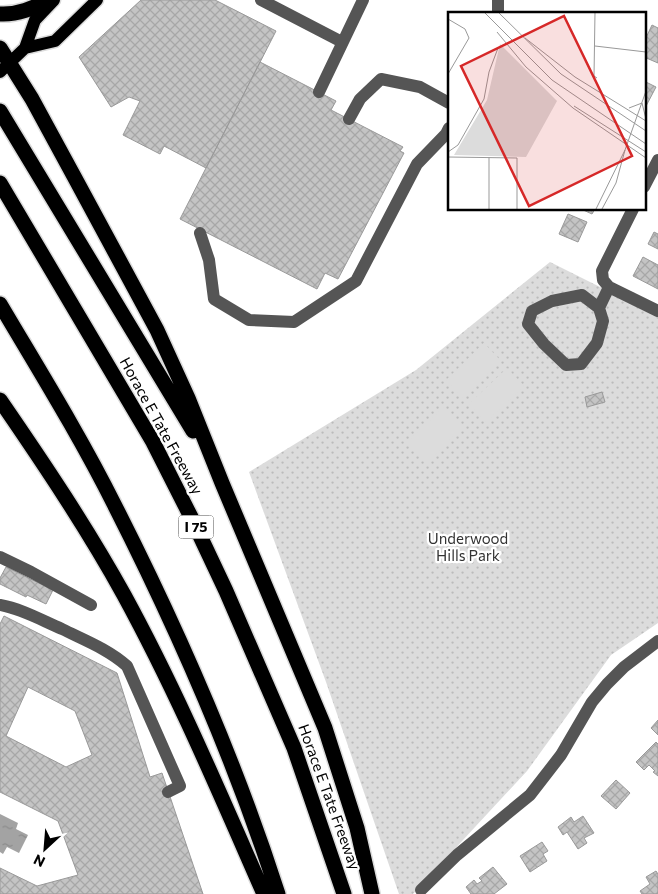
<svg xmlns="http://www.w3.org/2000/svg" width="658" height="894" font-family="Commissioner,sans-serif">
  <defs>
    <pattern id="grass-dots" width="8" height="8" patternUnits="userSpaceOnUse" patternTransform="scale(1.25)"><rect width="8" height="8" fill="#dcdcdc"/><path d="M2 2h.1M6 6h.1" fill="none" stroke="#bbb" stroke-width="1.8" stroke-linecap="round"/></pattern>
    <pattern id="water-ripples" width="26" height="14" patternUnits="userSpaceOnUse" patternTransform="scale(1.25)"><rect width="26" height="14" fill="#a3a3a3"/><path d="M2 4q2-2 4 0t4 0M15 11q2-2 4 0t4 0" fill="none" stroke="#8b8b8b"/></pattern>
    <pattern id="building-cross-hatch" width="8" height="8" patternUnits="userSpaceOnUse" patternTransform="scale(1.25)"><rect width="8" height="8" fill="#c4c4c4"/><path d="M0 0l8 8M0 8l8-8" fill="none" stroke="#a7a7a7"/></pattern>
  </defs>
  <rect width="100%" height="100%" fill="#fff"/>
  <path fill="url(#grass-dots)" d="M 550,262 L 658,316 L 658,623 L 611,655 L 527,771 L 413,894 L 399,894 L 326,682 L 249,472 L 416,370 Z"/>
  <path fill="#dcdcdc" d="M 484,343 L 501,361 L 463,398 L 446,380 Z
    M 507,368 L 524,386 L 486,422 L 469,404 Z
    M 444,407 L 463,427 L 426,463 L 406,443 Z"/>
  <path fill="url(#water-ripples)" d="M 0,814 L 18,823 L 16,829 L 28,835 L 19,853 L 7,847 L 3,854 L 0,852 Z"/>
  <path fill="url(#building-cross-hatch)" stroke="#999" fill-rule="evenodd" d="M 141,0 L 215,0 L 276,31 L 206,168 L 164,146 L 160,154 L 123,135 L 140,101 L 129,97 L 111,107 L 79,57 Z
    M 652,25 L 658,28 L 658,63 L 644,57 L 644,42 Z
    M 260,62 L 336,101 L 331,110 L 403,147 L 400,151 L 404,153 L 338,279 L 325,273 L 317,289 L 180,219 Z
    M 644,81 L 656,87 L 644,110 Z
    M 581,209 L 595,209 L 592,214 Z
    M 568,214 L 587,222 L 578,242 L 559,234 Z
    M 654,232 L 658,234 L 658,249 L 648,244 Z
    M 643,257 L 658,265 L 658,289 L 633,276 Z
    M 602,392 L 605,402 L 587,407 L 585,397 Z
    M 6,567 L 53,590 L 46,604 L 27,595 L 26,597 L 0,584 L 0,578 Z
    M 4,616 L 117,673 L 150,777 L 162,773 L 203,894 L 0,894 L 0,868 L 37,886 L 78,875 L 58,821 L 0,792 L 0,624 ZM 28,687 L 75,711 L 92,755 L 66,767 L 6,736 Z
    M 658,720 L 658,735 L 651,728 Z
    M 656,742 L 658,744 L 658,776 L 653,772 L 655,771 L 649,765 L 644,770 L 636,762 Z
    M 616,780 L 630,793 L 616,809 L 601,796 Z
    M 583,816 L 594,833 L 584,838 L 587,843 L 578,849 L 567,832 L 563,835 L 558,827 L 571,817 L 574,822 Z
    M 542,842 L 548,851 L 543,854 L 547,861 L 530,872 L 520,856 Z
    M 493,867 L 507,884 L 494,894 L 471,894 L 466,887 L 474,880 L 477,884 L 482,881 L 479,878 Z
    M 656,871 L 658,874 L 658,894 L 642,894 L 640,891 L 650,884 L 646,877 Z"/>
  <g fill="none" stroke-linecap="round" stroke-linejoin="round">
    <defs>
      <path id="major" d="M 25,48 L 35,20 L 54,0
        M 0,72 L 25,48 L 55,41 L 97,0"/>
      <path id="highway" d="M 0,14 C 18,15 33,8 49,0
        M 0,48 L 32,99 L 76,180 L 157,330 L 188,398 L 222,483 L 325,728 L 357,828 L 372,894
        M 0,111 L 193,431
        M 0,183 L 153,442 L 193,521 L 226,591 L 294,748 L 344,894
        M 0,304 C 39,370 80,436 114,504 C 178,630 235,760 278,894
        M 0,400 C 44,464 87,528 124,595 C 177,692 220,794 264,894"/>
    </defs>
    <use href="#major" stroke="#dbdbdb" stroke-width="15"/>
    <use href="#highway" stroke="#dbdbdb" stroke-width="18"/>
    <path stroke="#555" stroke-width="12" d="M 261,0 L 342,42
      M 498,14 L 498,0
      M 319,92 L 363,0
      M 349,119 L 360,99 L 381,79 L 420,87 L 449,103
      M 644,187 L 658,160
      M 633,209 L 602,271 L 603,280 L 609,287 L 658,311
      M 200,233 L 209,260 L 214,299 L 249,320 L 294,322 L 356,281 L 417,164 L 446,134 L 449,128
      M 599,308 L 582,295 L 552,301 L 532,311 L 528,324 L 544,344 L 566,365 L 581,364 L 597,343 L 603,321 L 599,308 L 609,287
      M 0,557 L 31,572 L 91,605
      M 0,605 C 22,609 41,620 62,629 C 84,640 108,649 127,666 L 180,786 L 168,792
      M 421,890 L 457,855 L 530,795 L 561,755 L 592,702 L 607,684 L 624,667 L 658,641"/>
    <use href="#major" stroke="#000" stroke-width="12"/>
    <use href="#highway" stroke="#000" stroke-width="15"/>
  </g>
  <g text-anchor="middle" stroke-width="4.5" stroke-linejoin="round" paint-order="stroke">
    <rect fill="#fff" stroke="#4c4c4c" stroke-width="1" x="178.5" y="515.5" width="35" height="23" rx="4"/>
    <g font-size="14" font-weight="bold" fill="#000">
      <text x="196" y="532">I 75</text>
    </g>
    <g font-size="15" fill="#000" stroke="#fff">
      <text transform="translate(161 426) rotate(61)" y="5">Horace E Tate Freeway</text>
      <text transform="translate(329 797) rotate(70)" y="5">Horace E Tate Freeway</text>
    </g>
    <g font-size="15" fill="#333" stroke="#fff">
      <text x="468" y="544">Underwood<tspan x="468" dy="17">Hills Park</tspan></text>
    </g>
  </g>
  <g transform="translate(448 12)">
    <rect width="198" height="198" fill="#fff"/>
    <path d="M 52,32 L 109,89 L 78,145 L 6,143 L 39,88 Z" fill="#dcdcdc"/>
    <path fill="none" stroke="#999" stroke-width="1" d="M 36,0 L 104,68 L 198,132M 50,0 L 113,62 L 198,119M 147,0 L 146,64 L 149,66M 0,7 L 17,17 L 21,26 L 0,62M 49,20 L 78,55 L 125,96 L 198,146M 77,26 L 127,65 L 198,109M 147,34 L 198,40M 126,94 L 198,140M 181,96 L 194,91 L 198,107M 0,140 L 10,133 L 36,87 L 41,60 L 50,36M 0,145 L 69,146 L 69,197M 41,197 L 41,145M 148,197 L 177,138 L 198,79M 154,197 L 168,171 L 177,138"/>
    <path fill="#d62828" fill-opacity="0.15" stroke="#d62828" stroke-width="2.5" d="M 116,4 L 184,144 L 81,194 L 13,54 Z"/>
    <rect width="198" height="198" fill="none" stroke="#000" stroke-width="2.5"/>
  </g>
  <g transform="translate(45 849) rotate(206)" stroke="#ffffff" stroke-width="4" paint-order="stroke">
  <path d="M0-4L9 19L0 12L-9 19Z" fill="#000000"/>
  <text y="-8" font-size="14" font-weight="bold" text-anchor="middle" fill="#000000">N</text>
  </g>
</svg>
